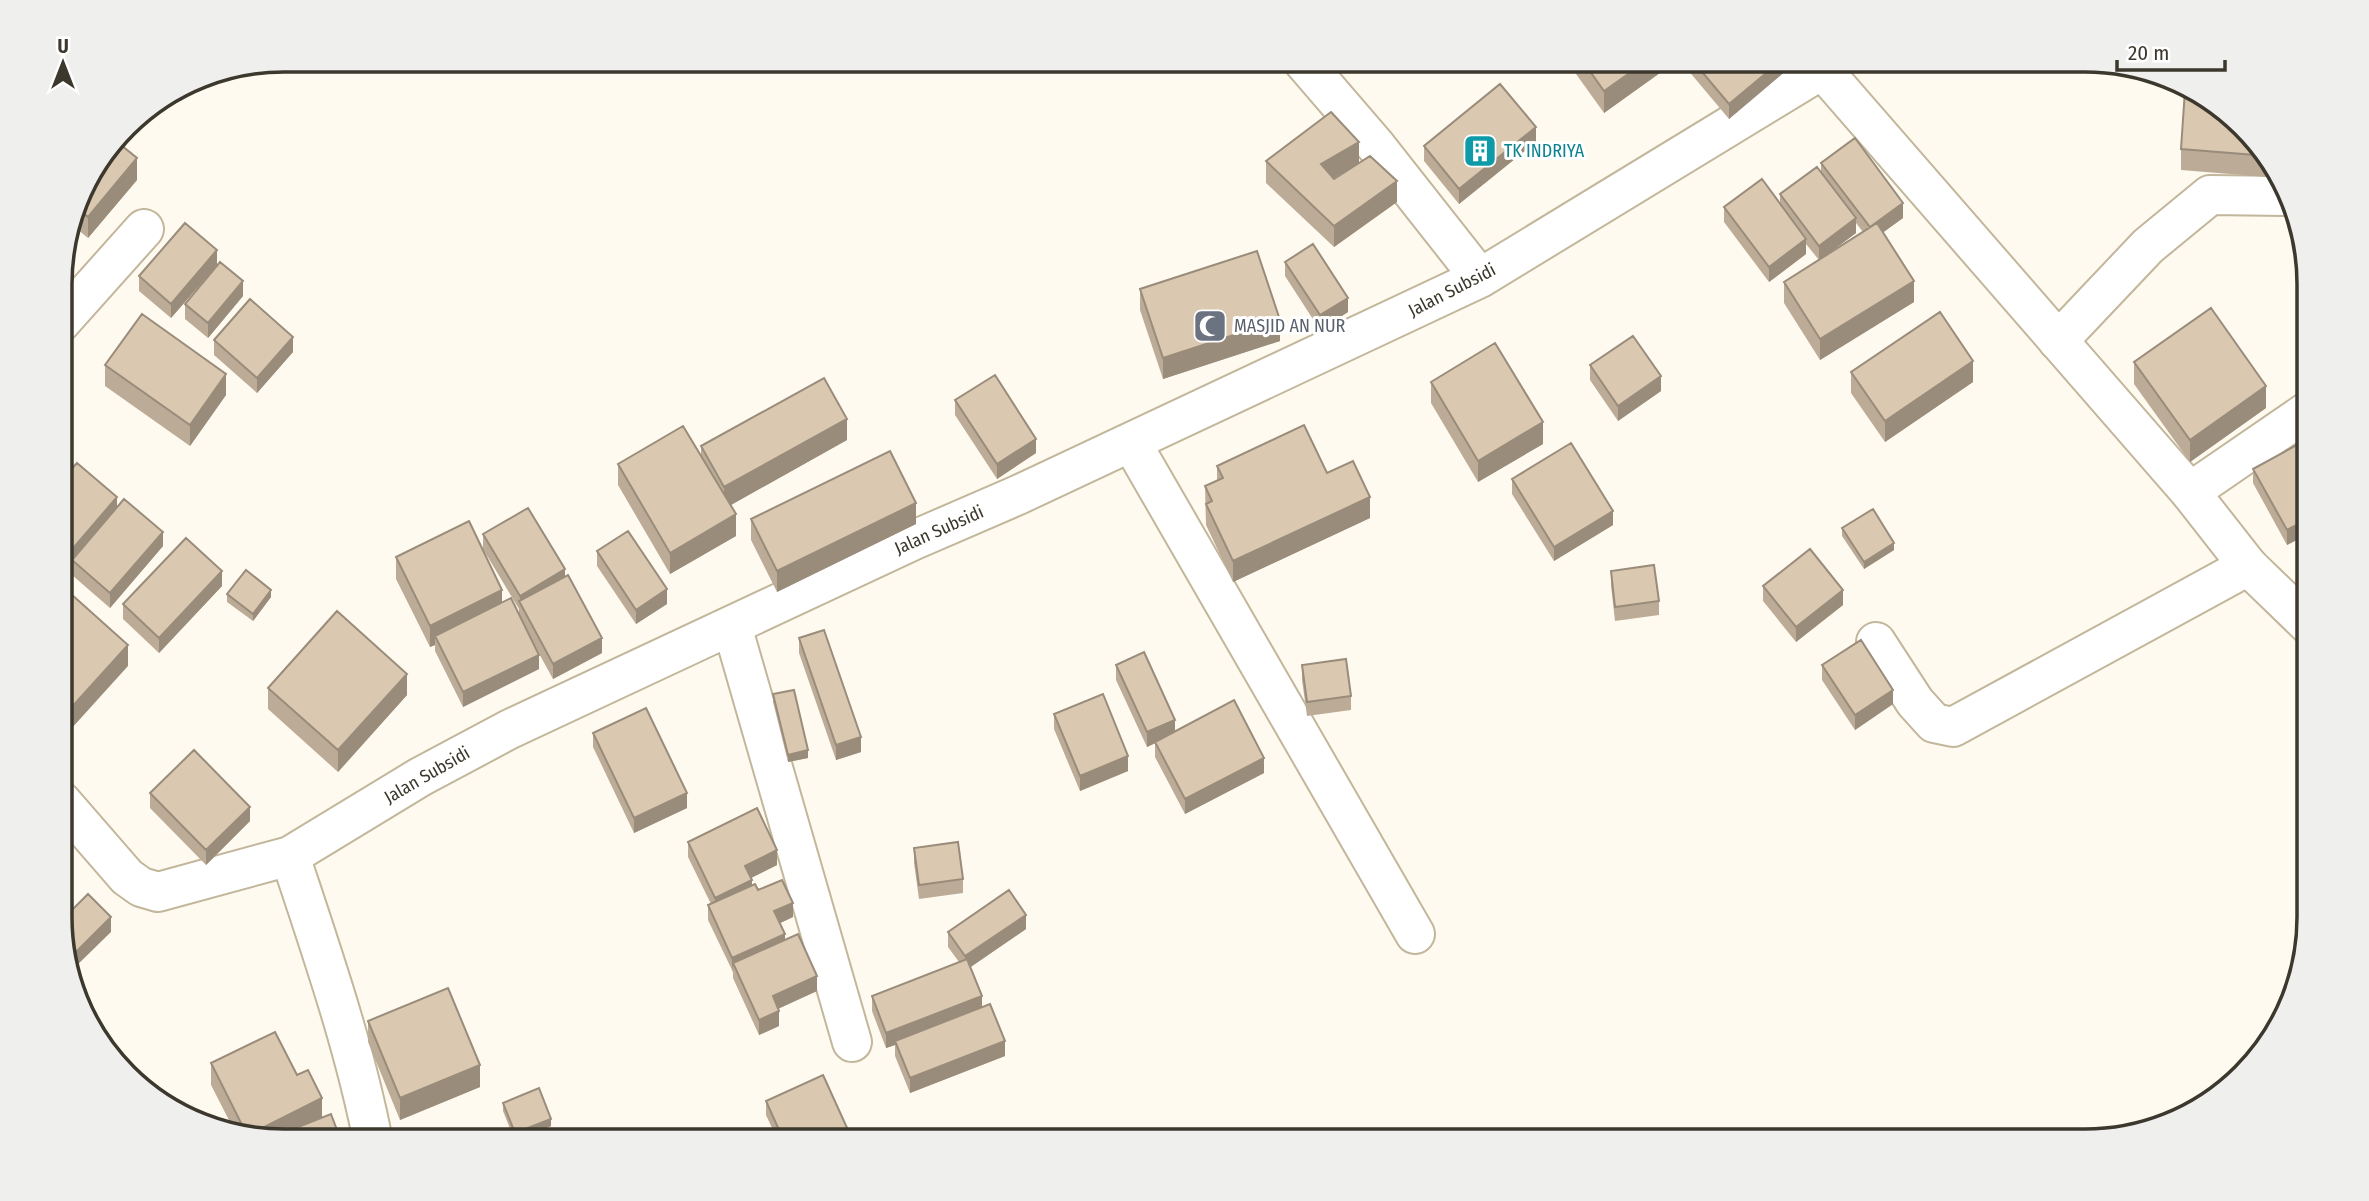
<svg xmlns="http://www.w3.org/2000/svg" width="2369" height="1201" font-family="'Fira Sans Condensed',sans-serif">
  <rect width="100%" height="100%" fill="#fffaef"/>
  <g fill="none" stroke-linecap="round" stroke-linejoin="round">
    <defs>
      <path id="minor" d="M 1302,60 L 1376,146 L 1480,278
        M 60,323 L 144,229
        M 2058,341 L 2148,246 L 2210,195 L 2286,196
        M 1131,442 L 1415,934
        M 2190,492 L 2308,411
        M 732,626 L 852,1042
        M 1876,642 L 1915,702 L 1934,723 L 1953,727 L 2248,566
        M 61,801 L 127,877 L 141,887 L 158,892 L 290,856 L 420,777 L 510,729 L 914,540 L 1018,495 L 1480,278 L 1823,69
        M 290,856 C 321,950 354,1044 373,1141"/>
      <path id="tertiary" d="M 1814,60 L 2190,492 L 2248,566 L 2309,625"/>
    </defs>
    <use href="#minor" stroke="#c2b69b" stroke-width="42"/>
    <use href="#tertiary" stroke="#c2b69b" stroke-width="42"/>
    <use href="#minor" stroke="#fff" stroke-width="38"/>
    <use href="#tertiary" stroke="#fff" stroke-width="38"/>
  </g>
  <path fill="#bcac97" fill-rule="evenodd" d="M 1566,60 L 1678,60 L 1604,113 Z
    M 1682,60 L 1788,60 L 1788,69 L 1729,119 L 1682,63 Z
    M 2194,91 L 2272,159 L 2279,178 L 2181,170 L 2181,149 Z
    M 1536,142 L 1459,204 L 1424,161 L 1424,146 Z
    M 1266,161 L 1334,178 L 1397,202 L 1334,247 L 1266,183 Z
    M 1821,163 L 1903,218 L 1883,232 L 1914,302 L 1820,360 L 1784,303 L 1784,282 L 1819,260 L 1806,244 L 1806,254 L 1769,282 L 1724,222 L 1724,207 L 1780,203 L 1780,194 L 1821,172 ZM 1856,223 L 1863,232 L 1826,255 L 1856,233 Z
    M 137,180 L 88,238 L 72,225 L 83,184 Z
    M 1285,262 L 1348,312 L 1320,330 L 1285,276 Z
    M 217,265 L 171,318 L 139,291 L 139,276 Z
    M 1140,289 L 1280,341 L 1163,379 L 1140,310 Z
    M 243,296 L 208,338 L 185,319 L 185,304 Z
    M 214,340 L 293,352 L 257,393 L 214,355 Z
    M 2134,362 L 2266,408 L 2190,462 L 2134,384 Z
    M 105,365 L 226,395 L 190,446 L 105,386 Z
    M 1590,365 L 1661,391 L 1618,421 L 1590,380 Z
    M 1851,372 L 1973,382 L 1885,442 L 1851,393 Z
    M 1431,382 L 1543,444 L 1478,482 L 1431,403 Z
    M 955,400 L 1036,453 L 997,479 L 955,415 Z
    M 847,440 L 730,505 L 736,536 L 670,574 L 618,485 L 618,464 L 701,456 L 701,446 Z
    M 2308,449 L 2308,534 L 2287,545 L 2253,483 L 2253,469 Z
    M 1217,466 L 1327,473 L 1370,518 L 1233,582 L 1206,525 L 1205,486 L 1217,480 Z
    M 1512,479 L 1613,525 L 1554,561 L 1512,494 Z
    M 60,482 L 117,508 L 163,546 L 110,608 L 72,575 L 72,564 L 69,567 L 61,560 Z
    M 751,519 L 916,524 L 777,592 L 751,540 Z
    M 1842,528 L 1894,550 L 1864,569 L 1842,536 Z
    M 483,534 L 565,576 L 602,653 L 553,679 L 530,637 L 539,669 L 463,707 L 435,651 L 435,645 L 430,647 L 396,579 L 396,557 L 502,602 L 519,614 L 519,609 L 483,549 Z
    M 597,551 L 667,604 L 636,624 L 597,566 Z
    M 1611,571 L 1659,601 L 1659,615 L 1615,621 L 1611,585 Z
    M 222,586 L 159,653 L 123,619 L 123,604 Z
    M 1763,586 L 1843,605 L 1796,642 L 1763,601 Z
    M 227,594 L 271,597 L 253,621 L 227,602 Z
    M 799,638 L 861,752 L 836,760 L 799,653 Z
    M 1116,665 L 1175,731 L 1264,773 L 1185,814 L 1155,757 L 1155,743 L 1147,747 L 1116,680 Z
    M 1302,665 L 1351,696 L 1351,710 L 1307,716 L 1302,680 Z
    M 1822,665 L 1893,704 L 1855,730 L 1822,680 Z
    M 268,688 L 407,695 L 338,772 L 268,709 Z
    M 773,694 L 808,758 L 788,762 L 773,702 Z
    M 1054,714 L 1128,771 L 1080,791 L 1054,729 Z
    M 593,733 L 687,808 L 634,833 L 593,747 Z
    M 150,793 L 250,821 L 206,865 L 150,808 Z
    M 688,842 L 777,865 L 751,878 L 752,886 L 793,917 L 780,923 L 785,940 L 817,991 L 778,1009 L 779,1026 L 759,1035 L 733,978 L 733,972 L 708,920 L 708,905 L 711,904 L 688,857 Z
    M 914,848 L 963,879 L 963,893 L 919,899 L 914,863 Z
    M 1026,929 L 970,967 L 982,1007 L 1005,1056 L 910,1093 L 895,1056 L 895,1045 L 886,1048 L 872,1011 L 872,996 L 959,962 L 948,947 L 948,932 Z
    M 368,1021 L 480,1087 L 400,1120 L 368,1042 Z
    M 211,1063 L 297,1075 L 322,1117 L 340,1138 L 283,1142 L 234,1130 L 211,1085 Z
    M 766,1101 L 853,1141 L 778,1141 L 766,1115 Z
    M 503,1103 L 551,1126 L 515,1141 L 503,1111 Z"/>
  <path fill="#998c7b" d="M 1648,60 L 1678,60 L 1604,113 L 1604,91 Z
    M 1782,60 L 1788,60 L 1788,69 L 1729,119 L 1729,104 Z
    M 1536,127 L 1536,142 L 1459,204 L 1459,189 Z
    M 1359,142 L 1359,163 L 1321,186 L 1321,164 Z
    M 137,158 L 137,180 L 88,238 L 88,217 Z
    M 1397,181 L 1397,202 L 1334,247 L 1334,226 Z
    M 1903,203 L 1903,218 L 1870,242 L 1870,227 Z
    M 1856,218 L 1856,233 L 1819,261 L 1819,246 Z
    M 1806,239 L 1806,254 L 1769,282 L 1769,267 Z
    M 217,250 L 217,265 L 171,318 L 171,304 Z
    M 243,281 L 243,296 L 208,338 L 208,323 Z
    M 1914,281 L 1914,302 L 1820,360 L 1820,339 Z
    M 1348,298 L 1348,312 L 1320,330 L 1320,315 Z
    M 1280,320 L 1280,341 L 1163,379 L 1163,358 Z
    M 293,337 L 293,352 L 257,393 L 257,378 Z
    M 1973,361 L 1973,382 L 1885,442 L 1885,421 Z
    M 226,374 L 226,395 L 190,446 L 190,425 Z
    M 1661,376 L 1661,391 L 1618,421 L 1618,406 Z
    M 2266,386 L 2266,408 L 2190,462 L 2190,440 Z
    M 847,419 L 847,440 L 724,509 L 724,487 Z
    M 1543,422 L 1543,444 L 1478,482 L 1478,461 Z
    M 1036,439 L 1036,453 L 997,479 L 997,464 Z
    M 64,460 L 64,474 L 60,479 L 60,464 Z
    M 117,497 L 117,512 L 72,560 L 72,564 L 69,567 L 69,553 Z
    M 1370,497 L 1370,518 L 1233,582 L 1233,561 Z
    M 916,503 L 916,524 L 777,592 L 777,571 Z
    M 1613,511 L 1613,525 L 1554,561 L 1554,547 Z
    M 736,514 L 736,536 L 670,574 L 670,553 Z
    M 2308,519 L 2308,534 L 2287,545 L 2287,530 Z
    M 163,532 L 163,546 L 110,608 L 110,593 Z
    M 1894,543 L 1894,550 L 1864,569 L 1864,562 Z
    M 565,569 L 565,584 L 520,603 L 520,596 Z
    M 222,571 L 222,586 L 159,653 L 159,638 Z
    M 667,589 L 667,604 L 636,624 L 636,610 Z
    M 271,590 L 271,597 L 253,621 L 253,614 Z
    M 502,590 L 502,611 L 435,636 L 435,645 L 430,647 L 430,626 Z
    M 1843,590 L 1843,605 L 1796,642 L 1796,627 Z
    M 602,638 L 602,653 L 553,679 L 553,664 Z
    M 128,645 L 128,666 L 61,740 L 61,719 Z
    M 539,655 L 539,669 L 463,707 L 463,692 Z
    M 407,674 L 407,695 L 338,772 L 338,750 Z
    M 1893,690 L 1893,704 L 1855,730 L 1855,715 Z
    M 1175,720 L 1175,734 L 1147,747 L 1147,732 Z
    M 861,737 L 861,752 L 836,760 L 836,745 Z
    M 808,750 L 808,758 L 788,762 L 788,755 Z
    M 1128,756 L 1128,771 L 1080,791 L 1080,776 Z
    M 1264,758 L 1264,773 L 1185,814 L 1185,799 Z
    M 687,793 L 687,808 L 634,833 L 634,818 Z
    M 250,807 L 250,821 L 206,865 L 206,850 Z
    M 777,850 L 777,865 L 745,881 L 745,866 Z
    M 752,880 L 752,895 L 715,913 L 715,898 Z
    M 793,903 L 793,917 L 774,926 L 774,911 Z
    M 1026,915 L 1026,929 L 965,971 L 965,956 Z
    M 111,917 L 111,932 L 71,971 L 68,960 Z
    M 785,934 L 785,949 L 733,963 L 732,973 L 732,958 Z
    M 817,976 L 817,991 L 773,1011 L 773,996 Z
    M 982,996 L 982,1011 L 895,1041 L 895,1045 L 886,1048 L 886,1033 Z
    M 779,1011 L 779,1026 L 759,1035 L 759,1020 Z
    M 1005,1041 L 1005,1056 L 910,1093 L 910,1078 Z
    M 480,1065 L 480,1087 L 400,1120 L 400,1098 Z
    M 322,1098 L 322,1120 L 279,1141 L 250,1134 Z
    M 551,1119 L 551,1126 L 515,1141 L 515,1133 Z"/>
  <path fill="#dbc8b0" stroke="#998c7b" stroke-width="2" d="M 1582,60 L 1648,60 L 1604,91 Z
    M 1692,60 L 1782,60 L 1729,104 Z
    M 1500,84 L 1536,127 L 1459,189 L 1424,146 Z
    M 2185,90 L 2194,91 L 2268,156 L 2181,149 Z
    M 1331,112 L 1359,142 L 1321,164 L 1334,179 L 1370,156 L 1397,181 L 1334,226 L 1266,161 Z
    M 1855,138 L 1903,203 L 1870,227 L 1821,163 Z
    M 116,141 L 137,158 L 88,217 L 76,207 L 83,184 Z
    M 1817,167 L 1856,218 L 1819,246 L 1780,194 Z
    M 1762,179 L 1806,239 L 1769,267 L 1724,207 Z
    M 185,223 L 217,250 L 171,304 L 139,276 Z
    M 1877,223 L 1914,281 L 1820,339 L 1784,282 Z
    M 1313,244 L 1348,298 L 1320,315 L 1285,262 Z
    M 1257,251 L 1280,320 L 1163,358 L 1140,289 Z
    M 220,262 L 243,281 L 208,323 L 185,304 Z
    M 250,299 L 293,337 L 257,378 L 214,340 Z
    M 2211,308 L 2266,386 L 2190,440 L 2134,362 Z
    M 1940,312 L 1973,361 L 1885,421 L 1851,372 Z
    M 142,314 L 226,374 L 190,425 L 105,365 Z
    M 1633,336 L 1661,376 L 1618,406 L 1590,365 Z
    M 1495,343 L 1543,422 L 1478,461 L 1431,382 Z
    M 995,375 L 1036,439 L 997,464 L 955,400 Z
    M 824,378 L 847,419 L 724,487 L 701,446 Z
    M 1304,425 L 1327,473 L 1353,461 L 1370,497 L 1233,561 L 1206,504 L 1212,501 L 1205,486 L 1223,478 L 1217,466 Z
    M 683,426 L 736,514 L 670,553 L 618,464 Z
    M 2304,441 L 2308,449 L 2308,519 L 2287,530 L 2253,469 Z
    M 1571,443 L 1613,511 L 1554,547 L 1512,479 Z
    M 890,451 L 916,503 L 777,571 L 751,519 Z
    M 77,463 L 117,497 L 69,553 L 61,545 L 60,482 Z
    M 124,499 L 163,532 L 110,593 L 72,560 Z
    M 528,508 L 565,569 L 520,596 L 483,534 Z
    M 1873,509 L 1894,543 L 1864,562 L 1842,528 Z
    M 469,521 L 502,590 L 430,626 L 396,557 Z
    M 628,531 L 667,589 L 636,610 L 597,551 Z
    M 186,538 L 222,571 L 159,638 L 123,604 Z
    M 1810,549 L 1843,590 L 1796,627 L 1763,586 Z
    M 1654,565 L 1659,601 L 1615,607 L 1611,571 Z
    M 246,570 L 271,590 L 253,614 L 227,594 Z
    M 568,575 L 602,638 L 553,664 L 519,601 Z
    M 61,591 L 67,597 L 61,603 Z
    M 71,594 L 128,645 L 61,719 L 61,606 Z
    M 511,598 L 539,655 L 463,692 L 435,636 Z
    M 337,611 L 407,674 L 338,750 L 268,688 Z
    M 824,630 L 861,737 L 836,745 L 799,638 Z
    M 1861,640 L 1893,690 L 1855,715 L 1822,665 Z
    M 1144,652 L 1175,720 L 1147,732 L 1116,665 Z
    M 1346,659 L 1351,696 L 1307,702 L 1302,665 Z
    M 794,690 L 808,750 L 788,755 L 773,694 Z
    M 1103,694 L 1128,756 L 1080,776 L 1054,714 Z
    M 1234,700 L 1264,758 L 1185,799 L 1155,742 Z
    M 646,708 L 687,793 L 634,818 L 593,733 Z
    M 194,750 L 250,807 L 206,850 L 150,793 Z
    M 757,808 L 777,850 L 745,866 L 752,880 L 715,898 L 688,842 Z
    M 958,842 L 963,879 L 919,885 L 914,848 Z
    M 782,880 L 793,903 L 774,911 L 785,934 L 732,958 L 708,905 L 755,884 L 758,890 Z
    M 1009,890 L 1026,915 L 965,956 L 948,932 Z
    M 88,894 L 111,917 L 68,960 L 61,947 L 61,921 Z
    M 798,934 L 817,976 L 773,996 L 779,1011 L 759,1020 L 733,963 Z
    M 967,959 L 982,996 L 886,1033 L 872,996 Z
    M 448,988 L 480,1065 L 400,1098 L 368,1021 Z
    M 990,1004 L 1005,1041 L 910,1078 L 895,1041 Z
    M 275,1032 L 297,1075 L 308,1070 L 322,1098 L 250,1134 L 246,1133 L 211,1063 Z
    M 823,1075 L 853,1141 L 784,1141 L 766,1101 Z
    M 539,1088 L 551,1119 L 515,1133 L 503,1103 Z
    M 331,1114 L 340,1138 L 356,1131 L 361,1141 L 283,1142 L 270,1138 Z"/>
  <defs>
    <symbol id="building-square" viewBox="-11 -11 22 22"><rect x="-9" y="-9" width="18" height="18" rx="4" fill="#0f9aa8" stroke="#fff"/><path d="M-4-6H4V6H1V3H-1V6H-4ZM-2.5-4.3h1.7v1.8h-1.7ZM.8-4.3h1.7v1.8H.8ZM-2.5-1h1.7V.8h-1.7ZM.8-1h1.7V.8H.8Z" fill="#fff"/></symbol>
    <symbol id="mosque-square" viewBox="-11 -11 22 22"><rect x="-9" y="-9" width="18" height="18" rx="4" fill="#6b7280" stroke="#fff"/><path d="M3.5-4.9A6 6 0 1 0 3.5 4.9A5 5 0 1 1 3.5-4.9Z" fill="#fff"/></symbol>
  </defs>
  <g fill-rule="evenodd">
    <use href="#building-square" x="1461" y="132" width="38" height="38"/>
    <use href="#mosque-square" x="1191" y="307" width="38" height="38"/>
  </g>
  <g text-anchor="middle" stroke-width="6" stroke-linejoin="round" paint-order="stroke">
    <g font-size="18" fill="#0d838f" stroke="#fff" text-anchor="start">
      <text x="1504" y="157">TK INDRIYA</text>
    </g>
    <g font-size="18" fill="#3d382d" stroke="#fff">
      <text transform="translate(1452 290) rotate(-27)" y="6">Jalan Subsidi</text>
      <text transform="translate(939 530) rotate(-24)" y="6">Jalan Subsidi</text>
      <text transform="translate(427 775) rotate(-30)" y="6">Jalan Subsidi</text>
    </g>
    <g font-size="18" fill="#5b616d" stroke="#fff" text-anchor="start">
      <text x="1234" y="332">MASJID AN NUR</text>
    </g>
  </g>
  <path d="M0 0H2369V1201H0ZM284 72H2085A212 212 0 0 1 2297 284V917A212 212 0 0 1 2085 1129H284A212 212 0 0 1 72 917V284A212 212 0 0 1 284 72Z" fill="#efefee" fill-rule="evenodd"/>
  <path fill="none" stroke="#3d382d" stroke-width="3.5" d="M284 72H2085A212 212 0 0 1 2297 284V917A212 212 0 0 1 2085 1129H284A212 212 0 0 1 72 917V284A212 212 0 0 1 284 72Z"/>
  <g transform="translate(63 63)" stroke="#ffffff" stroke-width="5" paint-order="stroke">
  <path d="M0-5L12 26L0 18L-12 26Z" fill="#3d382d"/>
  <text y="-10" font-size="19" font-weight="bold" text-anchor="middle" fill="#3d382d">U</text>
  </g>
  <path d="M2117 60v10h108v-10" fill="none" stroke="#3d382d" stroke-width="3.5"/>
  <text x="2128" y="60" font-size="21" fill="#3d382d" stroke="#ffffff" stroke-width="5" paint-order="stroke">20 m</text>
</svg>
